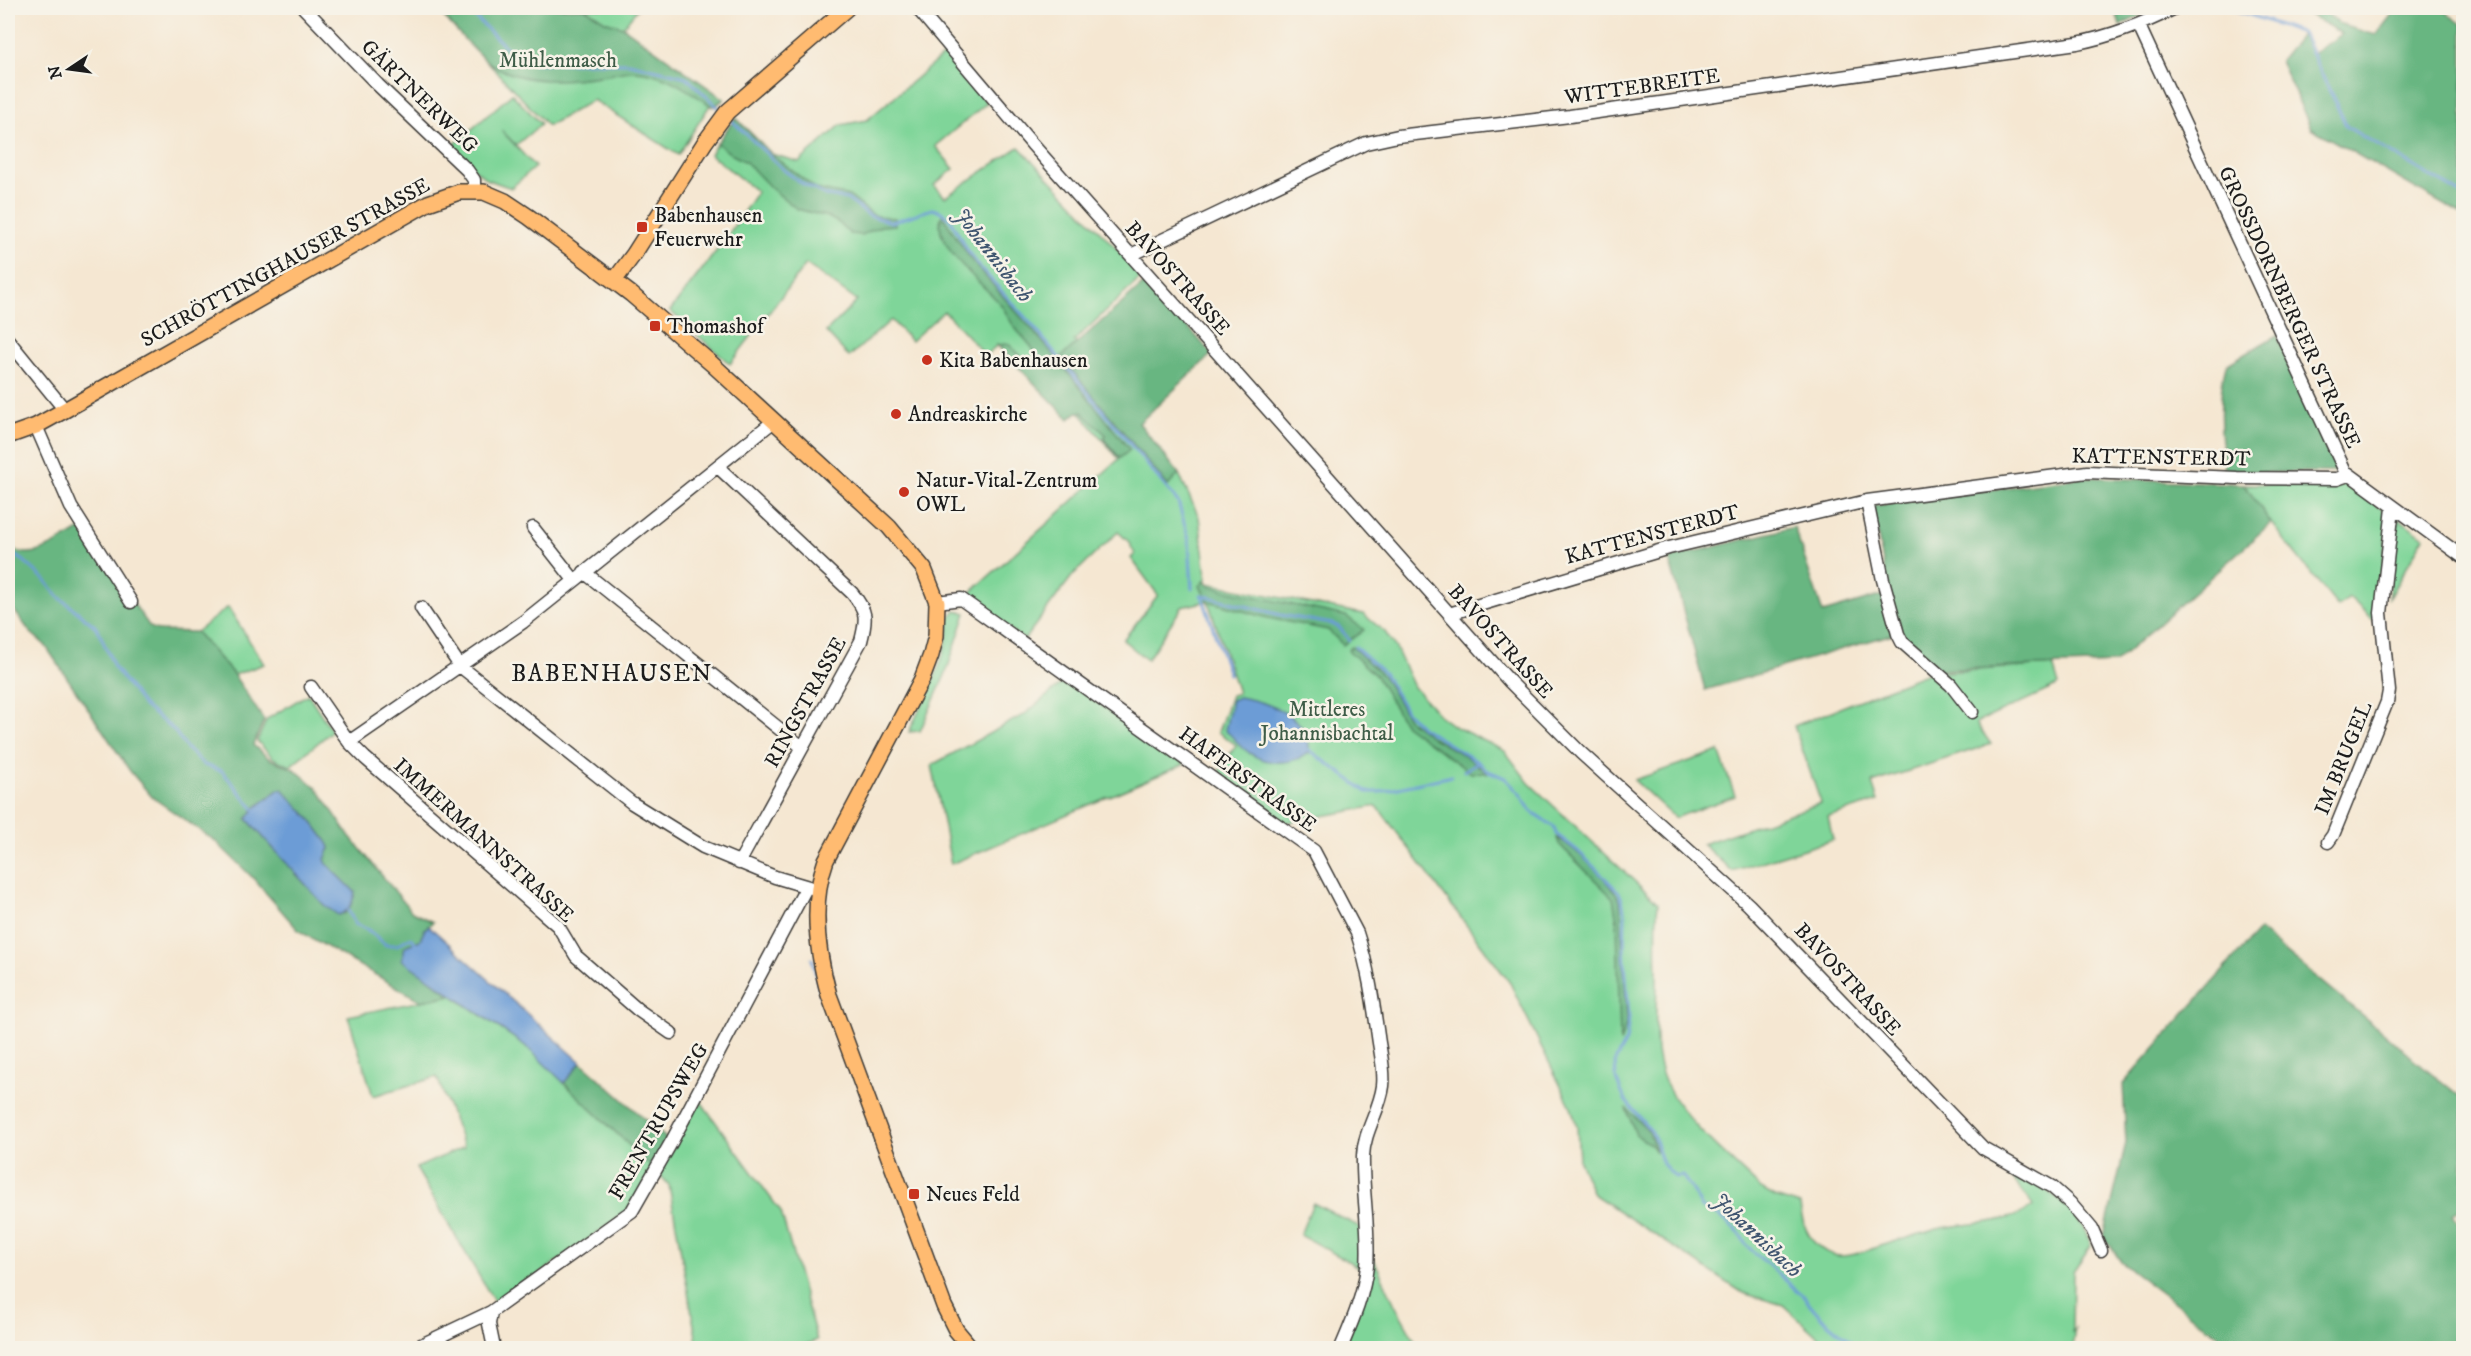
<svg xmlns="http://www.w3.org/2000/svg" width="2471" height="1356" font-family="'IM FELL DW Pica',serif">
  <rect width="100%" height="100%" fill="#f7f3e8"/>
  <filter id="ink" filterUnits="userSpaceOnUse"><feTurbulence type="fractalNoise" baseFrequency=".0167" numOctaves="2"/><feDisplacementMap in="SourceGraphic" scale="12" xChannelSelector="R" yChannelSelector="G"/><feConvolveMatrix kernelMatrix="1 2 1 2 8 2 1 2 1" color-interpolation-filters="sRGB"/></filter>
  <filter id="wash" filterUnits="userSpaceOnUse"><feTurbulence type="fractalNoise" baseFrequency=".008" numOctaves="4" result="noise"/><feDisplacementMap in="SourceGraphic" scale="24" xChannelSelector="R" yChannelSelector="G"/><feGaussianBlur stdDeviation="1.35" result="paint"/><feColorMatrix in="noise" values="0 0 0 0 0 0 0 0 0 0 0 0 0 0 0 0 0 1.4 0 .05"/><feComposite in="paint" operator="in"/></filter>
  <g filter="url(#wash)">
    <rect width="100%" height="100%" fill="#f5e7d2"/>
    <path fill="#7fd599" stroke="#4e785a" stroke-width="1.5" d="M 436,8 L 638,8 L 623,27 L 724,99 L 716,106 L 710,105 L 678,155 L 593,100 L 548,126 Z
      M 947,52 L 987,103 L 935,146 L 954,169 L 934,185 L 945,197 L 1019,147 L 1143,276 L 1074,341 L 1179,474 L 1199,517 L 1207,583 L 1363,614 L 1385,632 L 1396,648 L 1414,687 L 1439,715 L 1454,726 L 1505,751 L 1529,783 L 1658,903 C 1655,931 1657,958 1657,985 C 1656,1018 1652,1053 1666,1084 C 1685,1123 1731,1159 1761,1189 L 1775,1197 L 1800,1205 C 1802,1226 1812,1249 1834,1255 C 1849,1259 1870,1249 1884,1245 C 1901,1240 1919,1234 1937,1229 C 1970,1222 2006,1226 2034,1206 L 2013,1179 L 1986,1154 C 2025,1177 2078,1199 2091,1246 L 2073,1272 L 2072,1332 L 2075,1329 L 2072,1348 L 1830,1348 L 1783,1305 L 1743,1293 L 1593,1194 L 1579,1161 L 1577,1127 L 1571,1107 L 1510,983 L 1377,806 L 1284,823 L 1216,776 L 1236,745 L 1218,732 L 1231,695 L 1238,693 L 1208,601 L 1182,607 L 1147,660 L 1123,640 L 1158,595 L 1131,558 L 1135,554 L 1128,541 L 1118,532 L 1073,575 L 1024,640 L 991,616 L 969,594 L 1119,459 L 1036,361 L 1029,363 L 1008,344 L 997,345 L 986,356 L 944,311 L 911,341 L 891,320 L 849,357 L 826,332 L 857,301 L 806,264 L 730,364 L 670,311 L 724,241 L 757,192 L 710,154 L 717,143 L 721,145 L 736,118 L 772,154 L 799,162 L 841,125 L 867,120 Z
      M 512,94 L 541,124 L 516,145 L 501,130 L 535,167 L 511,188 L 486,179 L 450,148 Z
      M 2244,484 L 2348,485 L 2382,509 L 2387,520 L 2378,624 L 2349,597 L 2338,607 L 2271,523 Z
      M 2398,518 L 2424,537 L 2388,599 Z
      M 228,607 L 264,664 L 234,675 L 196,632 Z
      M 956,610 L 966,613 L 946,673 L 920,731 L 909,732 C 925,696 948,659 949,619 Z
      M 2053,665 L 2059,685 L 1976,723 L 1991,744 L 1872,783 L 1878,801 L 1828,817 L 1833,840 L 1732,871 L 1702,844 L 1821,803 L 1794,726 L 1928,673 Z
      M 1066,680 L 1185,764 L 951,864 L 932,765 L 1025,714 Z
      M 308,694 L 332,731 L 290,766 L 273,758 L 257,741 L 267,719 Z
      M 1719,751 L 1735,796 L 1675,818 L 1634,780 Z
      M 451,995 L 527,1047 L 653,1168 L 631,1209 L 496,1305 L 416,1168 L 464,1147 L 437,1077 L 373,1096 L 348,1016 Z
      M 699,1099 L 781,1212 L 817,1340 L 798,1348 L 698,1348 L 669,1185 L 659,1174 Z
      M 1313,1203 L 1360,1227 L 1363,1234 L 1364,1270 L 1300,1235 Z
      M 1371,1253 L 1395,1305 L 1419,1348 L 1344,1348 Z"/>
    <path fill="#67b681" stroke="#42694e" stroke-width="1.5" fill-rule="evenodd" d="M 436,8 L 585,8 L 605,21 L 623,27 L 724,99 L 713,107 C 689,91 665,72 634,71 C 626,70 616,74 607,75 C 568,81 525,86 491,64 C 475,54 450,22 436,8 Z
      M 2115,8 L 2155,8 L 2120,26 Z
      M 2298,8 L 2320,8 L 2341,25 L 2376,35 L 2397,8 L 2441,8 L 2463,25 L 2463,216 L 2311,128 L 2280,61 L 2301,35 L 2312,54 L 2342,34 Z
      M 735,118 L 772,155 L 816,189 L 849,196 L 872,214 L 880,217 L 895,218 L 895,225 L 881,226 L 862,235 L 850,234 L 839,223 L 828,217 L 797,209 L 772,189 L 746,162 L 731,154 L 717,143 Z
      M 942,215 L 972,261 L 1055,356 L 1130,450 L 1120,458 L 1103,438 L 1106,435 L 1082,412 L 1077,412 L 1069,419 L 997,345 L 1008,344 L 1029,363 L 1036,360 C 1037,349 1023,338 1016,329 C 1010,322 1007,313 1001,305 C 986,286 928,244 942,215 Z
      M 1147,281 L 1212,354 L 1139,423 L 1179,474 L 1168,486 L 1061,357 Z
      M 2277,335 L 2338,466 L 2334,472 L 2225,473 C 2221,438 2217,398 2226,365 Z
      M 2084,477 L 2244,484 L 2271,523 L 2115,663 L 1940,670 L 1903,637 L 1889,593 L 1872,506 Z
      M 1794,527 L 1823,613 L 1883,595 L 1893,634 L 1705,690 L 1669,558 Z
      M 81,529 L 150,627 L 160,631 L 196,632 L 234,675 L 264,720 L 253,745 L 270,759 L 294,769 L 317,788 L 348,834 L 412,912 L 433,922 L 425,929 L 420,940 L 409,944 L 402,959 L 451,995 L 421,1001 L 299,931 L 252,877 L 215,841 L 152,797 L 130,771 L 45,645 L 30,632 L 8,602 L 8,547 C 32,564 59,541 81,529 ZM 282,789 L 310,819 L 328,843 L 330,848 L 325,859 L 326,864 L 354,892 L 349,910 L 344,914 L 324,905 L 247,819 L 254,809 L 278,790 Z
      M 1205,580 L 1210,586 L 1224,590 L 1346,616 L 1364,630 L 1343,645 L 1328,630 L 1268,618 L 1208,601 L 1200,586 Z
      M 1352,647 L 1384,677 L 1409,720 L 1433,738 L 1467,757 L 1487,773 L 1471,773 L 1405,725 L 1376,676 L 1348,650 Z
      M 1557,838 C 1577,849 1611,881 1620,901 L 1627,1021 L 1620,1043 L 1617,921 L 1613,898 L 1559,844 Z
      M 2259,930 L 2463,1099 L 2463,1206 L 2453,1214 L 2463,1228 L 2463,1348 L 2235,1348 L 2121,1262 L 2104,1236 L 2126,1143 L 2123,1084 Z
      M 581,1062 L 668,1140 L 653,1168 L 564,1083 Z
      M 1626,1108 L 1649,1131 L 1656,1153 L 1650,1144 L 1636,1135 Z"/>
    <path fill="#6c9cd6" stroke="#445c79" stroke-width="1.5" d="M 1239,697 C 1268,702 1312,717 1309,753 C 1288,767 1261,765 1242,747 C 1236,741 1231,735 1225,730 L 1232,700 Z
      M 282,789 L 310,819 L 328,843 L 330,848 L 325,859 L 327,864 L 355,892 C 353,903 349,912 338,915 L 324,905 L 247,819 L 254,809 L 278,790 Z
      M 429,926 L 581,1062 L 564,1083 L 527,1047 L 402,960 L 405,946 L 420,940 L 425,929 Z"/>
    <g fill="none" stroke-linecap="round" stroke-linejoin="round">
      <path stroke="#6c9cd6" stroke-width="3" d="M 470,8 L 475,17 L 516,57 L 534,63 L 629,63 L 686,77 L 722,111
        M 2230,8 L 2302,33 L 2347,127 L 2464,196
        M 729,118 L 785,171 L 803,184 L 827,196 L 847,199 L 870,216 L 892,222 L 932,209 L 940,211 L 950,219 L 968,251 L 979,266 L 1032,325 L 1178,502 L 1189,540 L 1192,589
        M 8,552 L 23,560 L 44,579 L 59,597 L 95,626 L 100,634 L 114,667 L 144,706 L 174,730 L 187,749 L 204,765 L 222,771 L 254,809
        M 1201,595 L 1281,615 L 1332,624 L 1339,627 L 1349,640
        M 1202,596 L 1229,674
        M 1355,647 L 1384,673 L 1406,711 L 1421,727 L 1478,762
        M 1308,749 L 1367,792 L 1380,792 L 1452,776
        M 1464,771 L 1478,762 L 1486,770 L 1505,778 L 1520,794 L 1531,811 L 1554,827 L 1556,834 L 1578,851 L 1619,892 L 1622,900 L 1625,915 L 1624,949 L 1629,1017 L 1626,1041 L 1615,1061 L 1616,1079 L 1625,1100 L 1652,1132 L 1663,1164 L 1675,1177 L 1682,1176 C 1685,1178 1700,1203 1701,1207 L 1719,1216 L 1740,1234 L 1746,1245 L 1803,1296 L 1821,1317 L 1859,1348
        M 348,910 L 355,924 L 368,930 L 386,945 L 397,945 L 409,938 L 413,939 L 415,943
        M 812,959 L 822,998"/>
    </g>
  </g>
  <g filter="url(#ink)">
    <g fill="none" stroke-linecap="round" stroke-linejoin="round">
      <defs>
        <path id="minor" d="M 304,8 L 378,85 L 467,170 L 474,180 L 474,191
          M 917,8 L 1032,144 L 1510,682 L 1581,753 L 1749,905 L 1983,1148 L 2052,1187 L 2070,1203 L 2092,1229 L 2101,1250
          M 2139,26 L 2345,471 L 2464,558
          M 1131,255 L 1366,143 L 1398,136 L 1570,116 L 2077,43 C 2112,36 2143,24 2175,8
          M 8,340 L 65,410
          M 36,426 L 71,507 L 131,602
          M 718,467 L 852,593 C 867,611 867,618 861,641 L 739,863
          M 1867,501 L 1883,580 L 1898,634 L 1902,642 L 1951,685 L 1972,712
          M 533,528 L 574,580
          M 584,572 L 802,747
          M 937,602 L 961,599 L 1314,851 L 1357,933 C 1368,966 1373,1001 1378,1036 C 1380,1052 1385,1069 1383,1086 C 1380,1110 1364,1131 1363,1156 C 1362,1193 1370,1229 1367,1266 C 1364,1295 1352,1322 1341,1348
          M 421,608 L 460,666 L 632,803 L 703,847 L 775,877 L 812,888
          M 1449,614 L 1669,548 L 1867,501 L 2087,472 L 2237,478 L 2337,479 L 2348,475
          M 311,687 L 349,742 L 365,758 L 558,926 L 576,956 L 638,1010 L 671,1033
          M 349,742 L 523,622 L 774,421
          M 2328,842 L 2333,835 L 2387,702 L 2389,691 L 2381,613 L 2393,508
          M 491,1312 L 489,1324 L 494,1348
          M 415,1348 L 491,1312 L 632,1211 L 672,1141 L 806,888"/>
        <path id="major" d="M 614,281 L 634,254 L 705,142 L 727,112 L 847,8
          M 8,436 L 36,426 L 65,410 L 428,203 L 459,192 L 484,192 L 505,201 L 529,217 L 631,294 L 712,364 L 889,527 L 924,569 L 937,602 L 936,636 L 931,655 L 922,679 L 826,860 C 810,904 817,952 829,995 L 944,1306 L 956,1330 L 971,1348"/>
      </defs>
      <use href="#minor" stroke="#3d3a37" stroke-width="15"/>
      <use href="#major" stroke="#3d3a37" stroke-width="18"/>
      <use href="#minor" stroke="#fff" stroke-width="12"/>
      <use href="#major" stroke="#ffbb71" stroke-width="15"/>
    </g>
  </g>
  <g fill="#c8321e" stroke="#f7f3e8" stroke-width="2">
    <rect x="636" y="221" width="12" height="12" rx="3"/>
    <rect x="649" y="320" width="12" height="12" rx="3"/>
    <circle cx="927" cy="360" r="6"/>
    <circle cx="896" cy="414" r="6"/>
    <circle cx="904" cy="492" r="6"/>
    <rect x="908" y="1188" width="12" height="12" rx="3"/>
  </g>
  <g text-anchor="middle" stroke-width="5" stroke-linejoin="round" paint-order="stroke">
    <g font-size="21" fill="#3f5d48" stroke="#f7f3e8">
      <text x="558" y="67">Mühlenmasch</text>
      <text x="1327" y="716">Mittleres<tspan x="1327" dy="24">Johannisbachtal</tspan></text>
    </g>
    <g font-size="21" fill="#1c1c1c" stroke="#f7f3e8">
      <text transform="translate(1642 86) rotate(-8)" y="7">WITTEBREITE</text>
      <text transform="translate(420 96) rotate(44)" y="7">GÄRTNERWEG</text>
      <text transform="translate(285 262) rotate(-29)" y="7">SCHRÖTTINGHAUSER STRASSE</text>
      <text transform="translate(1178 278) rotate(48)" y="7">BAVOSTRASSE</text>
      <text transform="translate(2290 307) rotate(65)" y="7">GROSSDORNBERGER STRASSE</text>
      <text transform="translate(2161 457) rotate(1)" y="7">KATTENSTERDT</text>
      <text transform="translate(1652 534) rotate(-15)" y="7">KATTENSTERDT</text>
      <text transform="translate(1501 641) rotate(48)" y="7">BAVOSTRASSE</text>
      <text transform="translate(805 702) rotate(-61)" y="7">RINGSTRASSE</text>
      <text transform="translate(2343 758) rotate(-68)" y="7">IM BRUGEL</text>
      <text transform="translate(1248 779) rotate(36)" y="7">HAFERSTRASSE</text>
      <text transform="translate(484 840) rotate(42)" y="7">IMMERMANNSTRASSE</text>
      <text transform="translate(1848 979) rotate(47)" y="7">BAVOSTRASSE</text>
      <text transform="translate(658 1121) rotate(-60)" y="7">FRENTRUPSWEG</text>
    </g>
    <g font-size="21" fill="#1c1c1c" stroke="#f7f3e8" text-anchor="start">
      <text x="654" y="222">Babenhausen<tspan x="654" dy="24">Feuerwehr</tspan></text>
      <text x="667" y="333">Thomashof</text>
      <text x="939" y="367">Kita Babenhausen</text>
      <text x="908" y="421">Andreaskirche</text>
      <text x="916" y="487">Natur-Vital-Zentrum<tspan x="916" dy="24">OWL</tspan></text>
      <text x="926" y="1201">Neues Feld</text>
    </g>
    <g font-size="22" font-style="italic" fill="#405670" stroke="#f7f3e8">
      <text transform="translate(994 254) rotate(52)" y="8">Johannisbach</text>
      <text transform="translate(1758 1234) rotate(43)" y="8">Johannisbach</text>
    </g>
    <g font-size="24" letter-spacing="1.5" fill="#1c1c1c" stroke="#f7f3e8">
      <text x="612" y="681">BABENHAUSEN</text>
    </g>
  </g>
  <rect width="2471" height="1356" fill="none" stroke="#f7f3e8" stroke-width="30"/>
  <g transform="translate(69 69) rotate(257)" stroke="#f7f3e8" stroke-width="4.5" paint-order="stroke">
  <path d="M0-4.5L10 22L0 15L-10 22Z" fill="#1c1c1c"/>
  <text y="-9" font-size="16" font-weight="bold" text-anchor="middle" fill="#1c1c1c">N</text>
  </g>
</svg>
